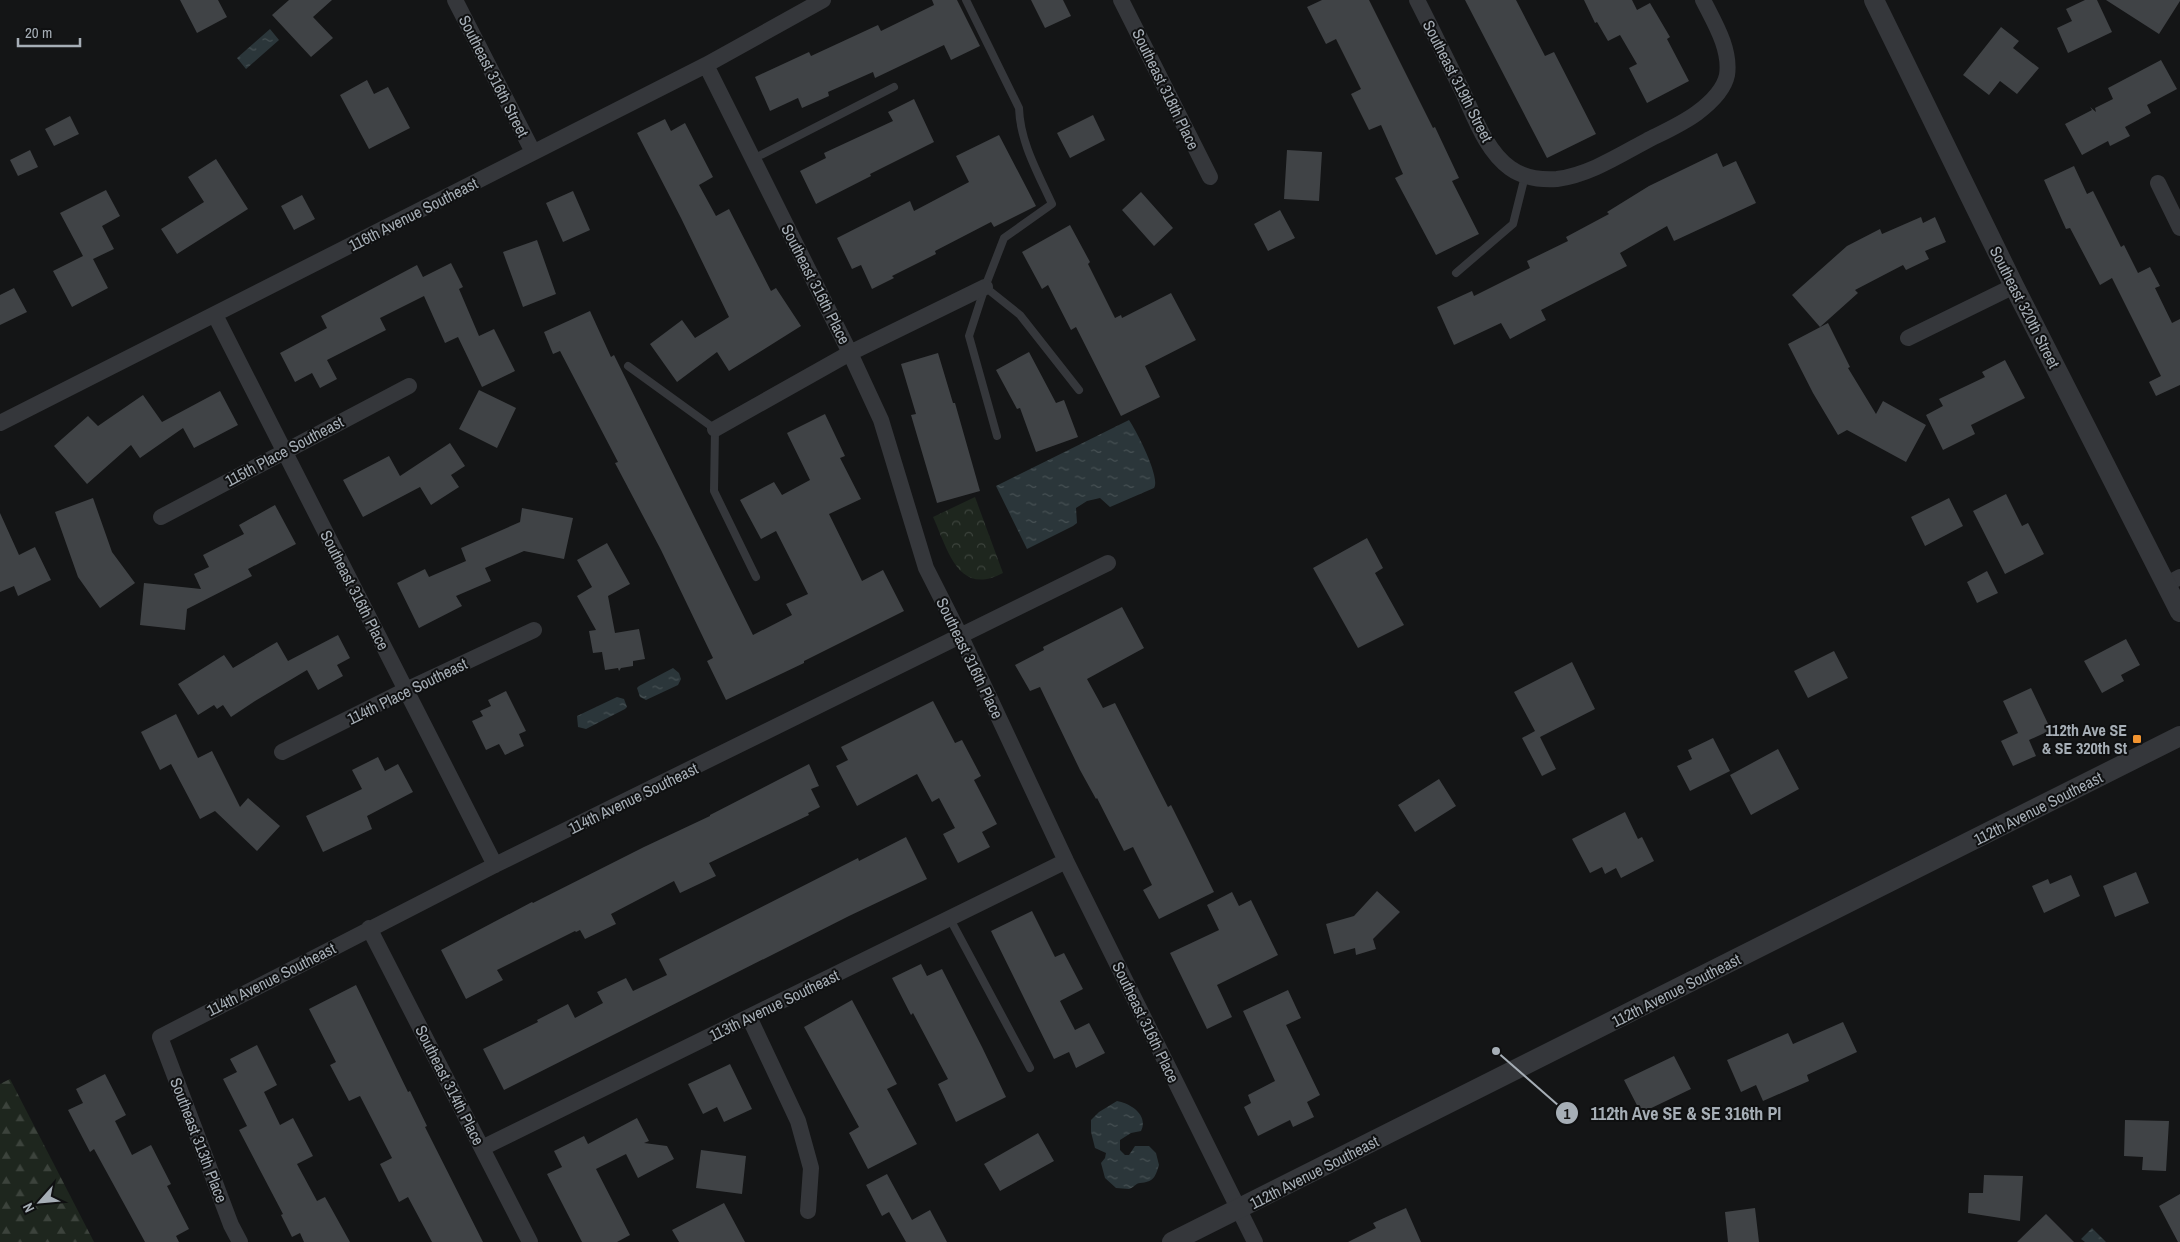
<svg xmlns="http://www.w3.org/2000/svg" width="2180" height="1242" font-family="'Archivo Narrow',sans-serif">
  <defs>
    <pattern id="forest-firs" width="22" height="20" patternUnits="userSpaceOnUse" patternTransform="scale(1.25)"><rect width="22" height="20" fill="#1e261e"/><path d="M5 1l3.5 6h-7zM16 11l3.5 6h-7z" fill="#3c433c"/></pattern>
    <pattern id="park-crowns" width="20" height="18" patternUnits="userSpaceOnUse" patternTransform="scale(1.25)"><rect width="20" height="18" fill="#1e261e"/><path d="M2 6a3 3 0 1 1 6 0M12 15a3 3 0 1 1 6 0" fill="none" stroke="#3c433c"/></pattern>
    <pattern id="water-ripples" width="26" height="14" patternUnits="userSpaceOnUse" patternTransform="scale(1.25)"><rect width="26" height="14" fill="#2b363a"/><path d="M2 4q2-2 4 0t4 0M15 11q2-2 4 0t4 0" fill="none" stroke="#475154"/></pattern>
  </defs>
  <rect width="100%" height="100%" fill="#141516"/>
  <path fill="url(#forest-firs)" d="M 10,1079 L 94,1242 L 0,1242 L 0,1084 Z"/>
  <path fill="url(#park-crowns)" d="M 975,497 L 1003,573 C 958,597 948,550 933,517 Z"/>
  <path fill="url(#water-ripples)" d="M 270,29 L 279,40 L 246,69 L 237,58 Z
    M 1129,420 C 1136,430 1161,478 1154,488 L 1110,507 L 1100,498 L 1087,501 L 1076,508 L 1077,523 L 1073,526 L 1027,549 L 996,486 Z
    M 673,668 L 679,673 L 681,679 L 678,685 L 646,700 L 640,697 L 637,688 L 639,686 Z
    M 617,697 L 624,699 L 627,707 L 625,709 L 586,729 L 578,727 L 577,716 Z
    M 1117,1101 C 1130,1103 1149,1115 1141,1131 L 1131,1133 L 1120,1140 L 1120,1150 L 1125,1155 L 1129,1155 L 1135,1146 L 1149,1146 L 1156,1153 L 1159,1165 C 1155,1178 1153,1182 1140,1183 C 1136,1183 1133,1188 1129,1189 L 1116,1188 L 1105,1178 L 1101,1163 L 1105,1158 L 1106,1153 L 1095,1148 L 1091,1132 L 1091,1120 L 1099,1112 Z
    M 2092,1228 L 2106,1242 L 2085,1242 L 2081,1239 Z"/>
  <path fill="#404346" d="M 180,0 L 218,0 L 227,17 L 197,33 Z
    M 289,0 L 332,0 L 313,17 L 333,38 L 311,57 L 272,15 Z
    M 932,0 L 957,0 L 980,46 L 951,60 L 944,45 L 875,78 L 873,72 L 828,92 L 829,96 L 802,108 L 798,98 L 770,111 L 755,77 L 809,52 L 811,56 L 878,25 L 881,31 L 934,5 Z
    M 1031,0 L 1063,0 L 1071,16 L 1045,28 Z
    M 1322,0 L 1369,0 L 1433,128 L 1435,127 L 1459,178 L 1452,181 L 1479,234 L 1436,255 L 1395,178 L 1403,174 L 1381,125 L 1369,130 L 1351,94 L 1361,89 L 1336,39 L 1326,44 L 1307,7 Z
    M 1465,0 L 1516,0 L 1545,56 L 1554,52 L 1596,134 L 1547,158 Z
    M 1584,0 L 1632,0 L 1637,10 L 1650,3 L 1670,37 L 1667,39 L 1689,81 L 1647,103 L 1629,68 L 1637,64 L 1620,35 L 1608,41 L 1597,22 L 1595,23 Z
    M 2085,0 L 2097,0 L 2112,32 L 2068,53 L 2057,28 L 2072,21 L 2066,9 Z
    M 2106,0 L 2180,0 L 2180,1 L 2159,34 Z
    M 2001,27 L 2019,41 L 2013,48 L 2039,68 L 2017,94 L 2000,81 L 1989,95 L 1963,75 Z
    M 2161,60 L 2177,89 L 2147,105 L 2151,113 L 2125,127 L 2130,136 L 2110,146 L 2108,141 L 2082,155 L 2065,124 L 2092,110 L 2090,107 L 2096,112 L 2095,108 L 2113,99 L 2108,88 Z
    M 367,80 L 374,94 L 388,87 L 410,128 L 369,149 L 340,95 Z
    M 914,99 L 934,142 L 870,174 L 871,176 L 816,204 L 800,171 L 826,158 L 824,153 L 893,121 L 888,112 Z
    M 1093,115 L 1105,140 L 1070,158 L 1057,133 Z
    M 70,116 L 79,134 L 54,146 L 45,129 Z
    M 665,119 L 671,131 L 685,123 L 713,177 L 699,185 L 716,216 L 729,209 L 771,291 L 776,288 L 801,326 L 729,371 L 717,352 L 677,382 L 650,344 L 682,320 L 695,338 L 729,317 L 681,218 L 637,133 Z
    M 999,135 L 1036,206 L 994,227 L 991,222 L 935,251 L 936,254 L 892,276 L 894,278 L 872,289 L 861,265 L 852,269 L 837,238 L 910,201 L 914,211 L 969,182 L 956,156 Z
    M 30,150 L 38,167 L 18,176 L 10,160 Z
    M 1287,150 L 1322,152 L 1319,201 L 1284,199 Z
    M 1717,153 L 1723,167 L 1736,161 L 1756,203 L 1674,241 L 1667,226 L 1620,253 L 1627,266 L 1541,310 L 1546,320 L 1510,339 L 1501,323 L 1454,345 L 1437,307 L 1472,291 L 1474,296 L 1530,268 L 1527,261 L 1568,241 L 1566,237 L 1609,214 L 1607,212 L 1649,186 Z
    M 216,159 L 248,209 L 177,254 L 161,229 L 204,202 L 188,177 Z
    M 2074,166 L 2087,194 L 2093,191 L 2121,247 L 2124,245 L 2138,273 L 2150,267 L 2160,286 L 2155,288 L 2172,323 L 2180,319 L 2180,385 L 2156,396 L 2149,382 L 2161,376 L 2112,278 L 2100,285 L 2070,228 L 2066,229 L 2044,180 Z
    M 106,190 L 120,216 L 102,226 L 114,249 L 93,259 L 108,288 L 72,307 L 53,271 L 83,256 L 60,213 Z
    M 573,191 L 590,230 L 563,242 L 546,203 Z
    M 1141,192 L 1173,228 L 1154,246 L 1122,210 Z
    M 302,195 L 315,219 L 294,230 L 281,206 Z
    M 1280,210 L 1295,238 L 1268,251 L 1254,224 Z
    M 1921,217 L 1923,223 L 1935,217 L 1946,242 L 1925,251 L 1929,259 L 1906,270 L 1903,265 L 1855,290 L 1858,293 L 1820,327 L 1792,295 L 1847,246 L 1880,229 L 1882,234 Z
    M 1070,225 L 1090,262 L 1088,264 L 1115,318 L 1121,315 L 1122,318 L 1171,293 L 1196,340 L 1145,366 L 1160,397 L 1121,416 L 1076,327 L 1071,330 L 1048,285 L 1042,289 L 1022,252 Z
    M 537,240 L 556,294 L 523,307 L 503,252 Z
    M 451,263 L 463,287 L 459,289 L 479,336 L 494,329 L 515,371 L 482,387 L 458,337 L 445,343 L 424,296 L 380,318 L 386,330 L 327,360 L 337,379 L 320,388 L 312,373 L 295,382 L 280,353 L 327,328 L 321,316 L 417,265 L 423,277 Z
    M 14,288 L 27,312 L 0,325 L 0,295 Z
    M 590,311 L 611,357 L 614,355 L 753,635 L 792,615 L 786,604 L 808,594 L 776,531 L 761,539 L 740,500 L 774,482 L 782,495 L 810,480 L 787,433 L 825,414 L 845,456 L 840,458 L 861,499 L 829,514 L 862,581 L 883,570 L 904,611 L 804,661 L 804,663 L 726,700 L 707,661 L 713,658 L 661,550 L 615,463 L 618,462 L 560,351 L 553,354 L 544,332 Z
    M 1828,323 L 1850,367 L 1848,368 L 1876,414 L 1883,401 L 1926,425 L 1906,462 L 1847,430 L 1838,435 L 1813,393 L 1788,344 Z
    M 1029,352 L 1056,403 L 1064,400 L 1078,437 L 1036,452 L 1020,408 L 1017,409 L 996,370 Z
    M 938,353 L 953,403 L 955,403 L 980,491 L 937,503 L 911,415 L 916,414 L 901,364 Z
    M 2005,360 L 2025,398 L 1971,425 L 1975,434 L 1943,450 L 1926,415 L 1943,406 L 1939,399 L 1985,377 L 1982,372 Z
    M 479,390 L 516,408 L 497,448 L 459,429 Z
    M 220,391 L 238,425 L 194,448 L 183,428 L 140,458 L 131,445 L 87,484 L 54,446 L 88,416 L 98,426 L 143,395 L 162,422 Z
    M 450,443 L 465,466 L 451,475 L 459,487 L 431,505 L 420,487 L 363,517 L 343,480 L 389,456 L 400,476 Z
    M 2006,494 L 2022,526 L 2028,523 L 2044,554 L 2005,574 L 1973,511 Z
    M 93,498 L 112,552 L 135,583 L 100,608 L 78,577 L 55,512 Z
    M 1949,498 L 1963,526 L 1925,546 L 1911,517 Z
    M 275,505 L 296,544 L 248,569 L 252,576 L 187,609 L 185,630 L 140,625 L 144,583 L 201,589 L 194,574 L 209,567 L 203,555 L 244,534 L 239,525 Z
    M 522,508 L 573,518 L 564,559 L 524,551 L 485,568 L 491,581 L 456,596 L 462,606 L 419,628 L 397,583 L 425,569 L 429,577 L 466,561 L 461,548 L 520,522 Z
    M 0,513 L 19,555 L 35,547 L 51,580 L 18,596 L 14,586 L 0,592 Z
    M 1367,538 L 1383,568 L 1375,573 L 1404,625 L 1358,648 L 1313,568 Z
    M 607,543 L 630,584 L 608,596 L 615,633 L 639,629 L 645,659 L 633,661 L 633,666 L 621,668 L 619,671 L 618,668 L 605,670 L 602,652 L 593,653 L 589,631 L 596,630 L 577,596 L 592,587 L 577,560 Z
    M 1987,571 L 1998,593 L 1977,603 L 1967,582 Z
    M 1122,607 L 1144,648 L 1087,679 L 1103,708 L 1115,703 L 1168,807 L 1171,805 L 1189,841 L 1214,892 L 1159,919 L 1143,890 L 1152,885 L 1133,847 L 1124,851 L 1097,798 L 1096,799 L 1080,770 L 1040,687 L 1030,691 L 1015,665 L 1044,650 L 1043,647 Z
    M 338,635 L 350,658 L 337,665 L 343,676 L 318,690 L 307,670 L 255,701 L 231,717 L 223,705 L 217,709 L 214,705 L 198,715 L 178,684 L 224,655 L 233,668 L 277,642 L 288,661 Z
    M 2126,639 L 2140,665 L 2121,675 L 2124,681 L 2102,693 L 2084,661 Z
    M 1834,651 L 1848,678 L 1808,698 L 1794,671 Z
    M 1572,662 L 1595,709 L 1540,737 L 1556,769 L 1542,776 L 1522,738 L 1535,731 L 1514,692 Z
    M 2031,688 L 2051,730 L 2029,740 L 2036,756 L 2013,766 L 2001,741 L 2018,733 L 2003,701 Z
    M 506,691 L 526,731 L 519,734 L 524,746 L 505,755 L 499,744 L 486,750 L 472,721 L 483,716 L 480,711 L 491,706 L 488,700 Z
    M 933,701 L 955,743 L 962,740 L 981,776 L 974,780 L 997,824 L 982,832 L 990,847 L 958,863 L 943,834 L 955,828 L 939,798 L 932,802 L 917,774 L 857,806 L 836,766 L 848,760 L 841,747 Z
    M 176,714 L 198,758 L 212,751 L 240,807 L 248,798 L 280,826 L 257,851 L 215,811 L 200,819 L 171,764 L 160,770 L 141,732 Z
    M 1713,738 L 1730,771 L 1690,791 L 1677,766 L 1692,759 L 1688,750 Z
    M 1778,749 L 1799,789 L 1751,815 L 1730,775 Z
    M 378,757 L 385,771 L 398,764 L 413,792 L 367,816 L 372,829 L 323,852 L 306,816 L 362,789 L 352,770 Z
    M 809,764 L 819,786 L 811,789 L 820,807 L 808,813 L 809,815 L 709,863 L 716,876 L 680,893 L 674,881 L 611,914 L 616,924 L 585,939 L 580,930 L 576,932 L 575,931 L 497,970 L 503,980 L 466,999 L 441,950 L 532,902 L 533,903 L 644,847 L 710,816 L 710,815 Z
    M 1439,779 L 1456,806 L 1415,832 L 1398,805 Z
    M 1625,812 L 1638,839 L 1642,837 L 1654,861 L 1621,878 L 1616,868 L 1605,874 L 1602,867 L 1590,873 L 1572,839 Z
    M 906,837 L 927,879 L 849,916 L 504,1090 L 483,1049 L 538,1022 L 537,1020 L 568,1004 L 575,1018 L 603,1003 L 597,992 L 626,978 L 633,991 L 667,975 L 659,959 L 858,858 L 859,861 Z
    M 2136,872 L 2149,903 L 2115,917 L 2103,886 Z
    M 2071,875 L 2080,896 L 2044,913 L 2032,886 L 2048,879 L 2050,884 Z
    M 1377,891 L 1400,912 L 1373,939 L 1376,949 L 1356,955 L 1355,948 L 1334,954 L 1326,924 L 1354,916 Z
    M 1232,892 L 1239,906 L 1251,900 L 1278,955 L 1217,985 L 1232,1017 L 1207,1029 L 1170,953 L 1219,930 L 1207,905 Z
    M 1032,911 L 1055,957 L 1064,953 L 1083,989 L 1060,1001 L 1075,1030 L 1089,1023 L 1105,1053 L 1076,1068 L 1069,1052 L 1054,1059 L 991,931 Z
    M 921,964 L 927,976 L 942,969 L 982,1047 L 1006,1097 L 956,1122 L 938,1084 L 948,1079 L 913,1013 L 911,1015 L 892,978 Z
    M 356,985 L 408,1092 L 410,1091 L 427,1126 L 425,1127 L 483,1242 L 432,1242 L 408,1197 L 399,1202 L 380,1164 L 392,1158 L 360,1096 L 349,1101 L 330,1065 L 336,1062 L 309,1009 Z
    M 1288,990 L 1301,1018 L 1286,1025 L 1320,1095 L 1307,1102 L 1314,1117 L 1293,1127 L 1290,1120 L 1258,1136 L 1244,1107 L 1251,1103 L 1248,1095 L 1275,1081 L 1243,1011 Z
    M 852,1000 L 897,1084 L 887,1089 L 917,1144 L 868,1169 L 849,1133 L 859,1127 L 804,1027 Z
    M 1843,1022 L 1857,1052 L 1807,1075 L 1809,1081 L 1763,1101 L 1756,1085 L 1741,1092 L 1727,1060 L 1788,1033 L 1793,1044 Z
    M 257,1045 L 277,1085 L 264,1092 L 280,1125 L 293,1118 L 313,1156 L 297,1164 L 317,1201 L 325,1197 L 350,1242 L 304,1242 L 300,1233 L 292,1237 L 281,1215 L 283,1214 L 239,1130 L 247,1126 L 223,1079 L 237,1072 L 230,1059 Z
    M 1674,1056 L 1691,1089 L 1641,1113 L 1624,1080 Z
    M 730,1064 L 752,1109 L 724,1122 L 717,1107 L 703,1114 L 688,1084 Z
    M 105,1074 L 126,1115 L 115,1121 L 132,1155 L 151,1145 L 171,1184 L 167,1186 L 189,1229 L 176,1236 L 179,1242 L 145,1242 L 94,1149 L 90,1152 L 68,1110 L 83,1103 L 76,1089 Z
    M 637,1118 L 649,1141 L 644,1143 L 667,1146 L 674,1159 L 638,1178 L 626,1154 L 596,1169 L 630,1235 L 617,1242 L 582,1242 L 547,1174 L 562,1167 L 554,1151 L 584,1136 L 588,1144 Z
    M 2125,1120 L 2169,1121 L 2166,1171 L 2142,1170 L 2143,1157 L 2124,1156 Z
    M 1038,1133 L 1054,1161 L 1000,1191 L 984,1164 Z
    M 701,1150 L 746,1156 L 742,1194 L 696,1188 Z
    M 887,1174 L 912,1220 L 930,1210 L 947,1242 L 906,1242 L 889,1212 L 882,1216 L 866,1185 Z
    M 1984,1175 L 2023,1176 L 2020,1221 L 1968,1213 L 1969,1193 L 1983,1193 Z
    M 2180,1194 L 2180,1242 L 2178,1242 L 2159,1206 Z
    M 724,1203 L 745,1242 L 679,1242 L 672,1230 Z
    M 1406,1208 L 1421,1242 L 1348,1242 L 1376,1228 L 1373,1223 Z
    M 1755,1208 L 1759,1242 L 1728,1242 L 1725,1212 Z
    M 2046,1214 L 2074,1242 L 2017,1242 Z"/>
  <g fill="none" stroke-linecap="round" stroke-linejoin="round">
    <path stroke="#35373b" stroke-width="8" d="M 966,0 L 1019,108 C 1020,142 1038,173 1052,204 L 1004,238 L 985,287
      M 753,159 L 894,87
      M 1456,273 L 1513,224 L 1525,176
      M 628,366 L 715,429 L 714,491 L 756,577
      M 997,436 L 969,336 L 985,287 L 1020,315 L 1079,390
      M 950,919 L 1030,1068"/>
    <path stroke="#35373b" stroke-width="16" d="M 455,0 L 533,152
      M 1121,0 L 1210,177
      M 1417,0 C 1432,29 1446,59 1461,88 C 1474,115 1485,150 1510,168 C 1524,178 1541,180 1557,179 C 1589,175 1620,155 1648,140 C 1664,132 1682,124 1697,113 C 1709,104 1724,90 1727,75 C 1731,49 1714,22 1703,0
      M 706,65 L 850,353 L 881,420 L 926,568 L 961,637 L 1066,861 L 1255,1242
      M 2158,183 L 2180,228
      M 215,315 L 495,865
      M 1908,338 L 2014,286
      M 0,423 L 706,65 L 823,0
      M 715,429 L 850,353 L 985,287
      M 161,517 L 409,386
      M 2167,584 L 2180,577
      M 282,752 L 406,690 L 534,630
      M 369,928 L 530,1242
      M 749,1017 L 798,1121 L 811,1168 L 808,1211
      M 482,1148 L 1066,861
      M 240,1242 L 231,1225 L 160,1037 L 495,865 L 1108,563"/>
    <path stroke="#35373b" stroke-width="20" d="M 1874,0 L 2014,286 L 2180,612
      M 1172,1242 L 2180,736"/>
  </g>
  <rect fill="#f29430" stroke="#0f1011" stroke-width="2" x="2132" y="734" width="10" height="10" rx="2.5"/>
  <g text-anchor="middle" stroke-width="4" stroke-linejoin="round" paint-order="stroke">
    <g font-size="16" fill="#a6aeb6" stroke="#0f1011">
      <text transform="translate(494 76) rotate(63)" y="6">Southeast 316th Street</text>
      <text transform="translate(1458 81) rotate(63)" y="6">Southeast 319th Street</text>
      <text transform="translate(1166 89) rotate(64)" y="6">Southeast 318th Place</text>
      <text transform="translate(413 214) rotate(-27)" y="6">116th Avenue Southeast</text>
      <text transform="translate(816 284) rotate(63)" y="6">Southeast 316th Place</text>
      <text transform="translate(2025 307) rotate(63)" y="6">Southeast 320th Street</text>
      <text transform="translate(284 451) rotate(-28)" y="6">115th Place Southeast</text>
      <text transform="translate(355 590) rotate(63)" y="6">Southeast 316th Place</text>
      <text transform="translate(970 658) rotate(64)" y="6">Southeast 316th Place</text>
      <text transform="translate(407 691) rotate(-26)" y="6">114th Place Southeast</text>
      <text transform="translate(633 798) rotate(-26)" y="6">114th Avenue Southeast</text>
      <text transform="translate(2038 808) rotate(-27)" y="6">112th Avenue Southeast</text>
      <text transform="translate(271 979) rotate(-27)" y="6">114th Avenue Southeast</text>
      <text transform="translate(1676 990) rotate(-27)" y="6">112th Avenue Southeast</text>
      <text transform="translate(774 1005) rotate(-26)" y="6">113th Avenue Southeast</text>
      <text transform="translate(1146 1022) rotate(64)" y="6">Southeast 316th Place</text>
      <text transform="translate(450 1085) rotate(63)" y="6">Southeast 314th Place</text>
      <text transform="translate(199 1140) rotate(69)" y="6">Southeast 313th Place</text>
      <text transform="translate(1314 1172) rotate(-27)" y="6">112th Avenue Southeast</text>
    </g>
    <g font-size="16" font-weight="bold" fill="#a6aeb6" stroke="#0f1011" text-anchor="end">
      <text x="2127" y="736">112th Ave SE<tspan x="2127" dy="18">&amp; SE 320th St</tspan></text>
    </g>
  </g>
  <path fill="none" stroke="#a6aeb6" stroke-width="2" d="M1496 1051L1567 1113"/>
  <g fill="#a6aeb6" stroke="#0f1011" stroke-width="2">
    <circle cx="1496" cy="1051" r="5"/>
    <circle cx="1567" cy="1113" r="12"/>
  </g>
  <g font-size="15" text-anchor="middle" font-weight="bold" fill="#111">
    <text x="1567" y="1119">1</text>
  </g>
  <g font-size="18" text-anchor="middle" font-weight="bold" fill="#a6aeb6" stroke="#0f1011" stroke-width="4" stroke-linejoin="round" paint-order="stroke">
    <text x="1686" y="1120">112th Ave SE &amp; SE 316th Pl</text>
  </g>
  <g transform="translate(40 1202) rotate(243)" stroke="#0f1011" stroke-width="4" paint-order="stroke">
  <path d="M0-4L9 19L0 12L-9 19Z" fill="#a6aeb6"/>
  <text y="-8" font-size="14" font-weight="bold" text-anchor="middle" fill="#a6aeb6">N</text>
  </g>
  <path d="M18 38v8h62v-8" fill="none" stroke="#a6aeb6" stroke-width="2.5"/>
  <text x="25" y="38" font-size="15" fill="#a6aeb6" stroke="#0f1011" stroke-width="4" paint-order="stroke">20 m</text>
</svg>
